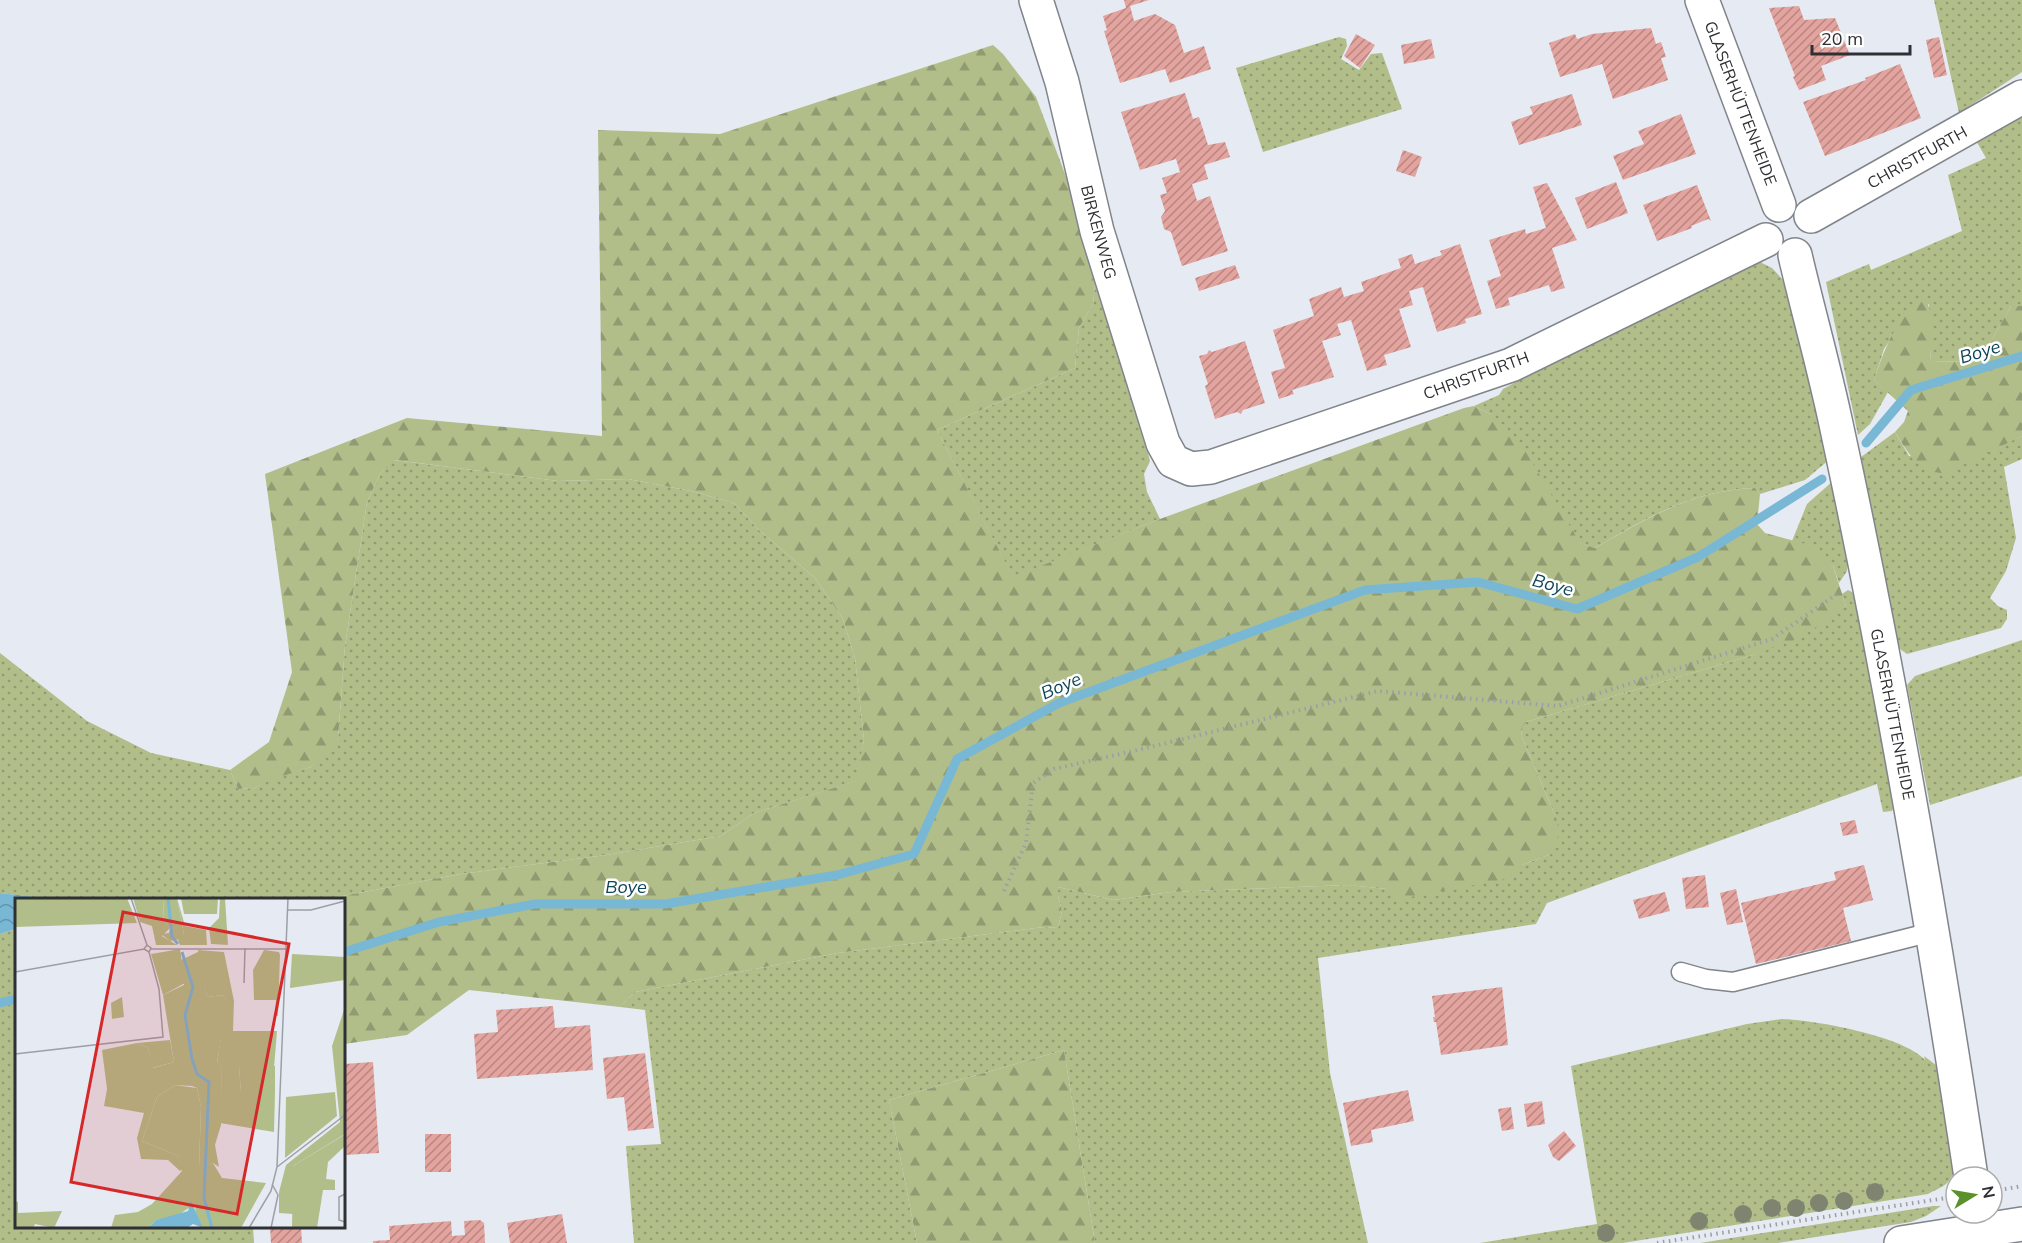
<svg xmlns="http://www.w3.org/2000/svg" width="2022" height="1243" font-family="Mulish,sans-serif">
  <defs>
    <pattern id="grass-dots" width="8" height="8" patternUnits="userSpaceOnUse" patternTransform="scale(1.5)"><rect width="8" height="8" fill="#b1be8a"/><path d="M2 2h.1M6 6h.1" fill="none" stroke="#909b71" stroke-width="1.8" stroke-linecap="round"/></pattern>
    <pattern id="forest-firs" width="22" height="20" patternUnits="userSpaceOnUse" patternTransform="scale(1.5)"><rect width="22" height="20" fill="#b1be8a"/><path d="M5 1l3.5 6h-7zM16 11l3.5 6h-7z" fill="#909b71"/></pattern>
    <pattern id="water-waves" width="16" height="10" patternUnits="userSpaceOnUse" patternTransform="scale(1.5)"><rect width="16" height="10" fill="#78b8d4"/><path d="M0 5q4-4 8 0t8 0" fill="none" stroke="#6396ad"/></pattern>
    <pattern id="building-hatch" width="6" height="6" patternUnits="userSpaceOnUse" patternTransform="scale(1.5)"><rect width="6" height="6" fill="#e3a39e"/><path d="M-1 1l2-2M0 6l6-6M5 7l2-2" fill="none" stroke="#b88581"/></pattern>
  </defs>
  <rect width="100%" height="100%" fill="#e6eaf2"/>
  <path fill="url(#grass-dots)" d="M 1934,0 L 2022,0 L 2022,72 L 1959,113 Z
    M 1339,37 L 1346,39 L 1347,46 L 1341,59 L 1359,70 L 1371,54 L 1382,53 L 1402,109 L 1263,152 L 1236,68 Z
    M 2022,109 L 2022,306 L 2011,306 L 1982,357 L 1972,362 L 1931,361 L 1929,304 L 1894,334 L 1884,349 L 1874,380 L 1888,392 L 1870,424 L 1858,435 L 1826,282 L 1869,264 L 1871,270 L 1962,231 L 1948,175 L 1986,158 L 1974,137 Z
    M 1758,261 L 1772,268 L 1785,282 L 1830,459 L 1805,480 L 1760,494 L 1755,488 C 1692,490 1647,518 1595,548 L 1579,543 L 1490,414 L 1474,406 L 1499,395 L 1503,389 L 1721,271 Z
    M 1095,284 L 1144,437 L 1150,461 L 1144,474 L 1147,492 L 1160,519 L 1013,578 L 937,430 L 1075,368 L 1079,328 L 1093,304 Z
    M 1895,432 L 1909,456 L 1990,450 L 2022,436 L 2022,459 L 2004,467 L 2016,538 L 2006,571 L 1990,598 L 1998,606 L 2007,610 L 2007,619 L 2001,628 L 1907,654 L 1900,649 L 1893,634 L 1861,457 Z
    M 394,460 L 558,481 L 628,479 L 691,491 L 734,503 L 759,530 L 815,578 L 843,619 L 855,658 L 864,740 L 857,781 L 754,813 L 721,836 L 606,855 L 461,874 L 326,899 L 32,899 L 33,897 L 0,893 L 0,653 L 87,721 L 151,753 L 230,770 L 238,789 L 254,788 L 273,778 L 311,767 L 338,739 L 345,646 L 367,502 L 380,474 Z
    M 1833,481 L 1848,560 L 1847,571 L 1839,583 L 1833,566 L 1792,541 L 1807,504 Z
    M 1848,590 L 1853,593 L 1858,609 L 1896,788 L 1894,807 L 1892,811 L 1883,812 L 1877,784 L 1547,903 L 1536,924 L 1318,958 L 1330,1073 L 1368,1243 L 1095,1243 L 1064,1050 L 889,1100 L 917,1243 L 634,1243 L 626,1146 L 661,1144 L 645,1010 L 620,1007 L 635,992 L 838,953 L 1044,927 L 1058,928 L 1062,911 L 1058,896 L 1058,887 L 1113,900 L 1171,892 L 1348,885 L 1388,889 L 1522,865 L 1551,854 L 1557,820 L 1522,737 L 1521,730 L 1526,722 L 1753,655 L 1846,606 L 1842,594 Z
    M 2022,640 L 2022,776 L 1930,805 L 1907,685 L 1915,676 Z
    M 16,929 L 16,1226 L 253,1227 L 254,1243 L 0,1243 L 0,934 Z
    M 1782,1019 C 1814,1020 1904,1036 1925,1060 L 1924,1056 L 1936,1065 L 1940,1073 L 1954,1170 C 1951,1185 1941,1187 1928,1194 L 1623,1243 L 1480,1243 L 1597,1224 L 1571,1066 L 1747,1024 Z
    M 1933,1206 L 1941,1206 L 1926,1216 L 1911,1222 L 1778,1243 L 1700,1243 Z"/>
  <path fill="url(#forest-firs)" d="M 993,45 L 1003,54 L 1036,97 L 1082,219 L 1095,284 L 1093,304 L 1079,328 L 1075,368 L 937,430 L 1013,577 L 1160,519 L 1464,408 L 1474,406 L 1490,414 L 1526,452 L 1580,543 L 1595,548 C 1648,518 1692,490 1755,488 L 1760,494 L 1757,524 L 1765,533 L 1806,544 L 1833,566 L 1846,606 L 1800,638 L 1753,655 L 1526,722 L 1521,730 L 1522,737 L 1557,820 L 1559,834 L 1551,854 L 1522,865 L 1516,877 L 1400,899 L 1387,889 L 1348,885 L 1171,892 L 1113,900 L 1058,887 L 1058,896 L 1062,911 L 1058,928 L 1044,927 L 838,953 L 635,992 L 620,1007 L 469,990 L 407,1035 L 344,1044 L 344,900 L 326,899 L 461,874 L 606,855 L 721,836 L 754,813 L 856,781 L 864,740 L 855,658 L 843,619 L 815,578 L 759,530 L 734,503 L 691,491 L 628,479 L 558,481 L 395,460 L 380,474 L 367,502 L 345,646 L 338,739 L 330,753 L 311,767 L 273,779 L 254,788 L 238,789 L 230,770 L 269,742 L 292,672 L 265,474 L 407,418 L 602,436 L 598,130 L 720,134 Z
    M 1923,299 C 1939,313 1929,342 1931,361 L 1972,362 L 1982,357 L 2011,306 L 2022,306 L 2022,436 L 1946,473 C 1919,474 1908,453 1895,432 L 1904,422 L 1908,411 L 1874,380 C 1883,353 1897,314 1923,299 Z
    M 1064,1050 L 1095,1243 L 917,1243 L 889,1100 Z"/>
  <path fill="url(#water-waves)" d="M 0,893 L 34,897 L 32,899 L 16,900 L 16,929 L 0,934 Z"/>
  <g fill="none" stroke-linecap="round" stroke-linejoin="round">
    <path stroke="#78b8d4" stroke-width="9" d="M 1866,443 L 1911,390 L 2022,356
      M 344,952 L 439,922 L 535,904 L 665,904 L 837,875 L 914,854 L 957,759 L 1059,703 L 1365,590 L 1478,582 L 1577,609 L 1698,557 L 1822,479
      M 0,1003 L 16,999"/>
  </g>
  <path fill="url(#building-hatch)" d="M 1124,0 L 1149,0 L 1130,6 L 1134,21 L 1155,14 L 1175,25 L 1184,53 L 1204,46 L 1211,69 L 1170,83 L 1165,69 L 1120,83 L 1104,31 L 1107,30 L 1103,16 L 1126,8 Z
    M 1799,6 L 1804,20 L 1835,18 L 1850,55 L 1821,66 L 1826,80 L 1799,90 L 1793,77 L 1795,76 L 1769,8 Z
    M 1651,28 L 1656,44 L 1661,42 L 1666,57 L 1661,58 L 1668,80 L 1613,99 L 1602,64 L 1560,77 L 1549,43 L 1575,34 L 1577,39 L 1592,34 Z
    M 1356,34 L 1375,45 L 1360,68 L 1344,56 Z
    M 1939,37 L 1947,75 L 1934,78 L 1926,40 Z
    M 1431,39 L 1435,58 L 1404,64 L 1401,45 Z
    M 1900,64 L 1921,118 L 1825,156 L 1803,102 L 1866,80 L 1865,78 Z
    M 1185,93 L 1193,119 L 1199,117 L 1208,145 L 1225,142 L 1230,157 L 1204,165 L 1208,179 L 1192,184 L 1197,201 L 1210,196 L 1228,251 L 1182,266 L 1171,232 L 1164,229 L 1161,217 L 1165,211 L 1160,195 L 1167,193 L 1162,178 L 1180,172 L 1176,159 L 1140,170 L 1121,112 Z
    M 1572,94 L 1582,125 L 1519,145 L 1511,122 L 1533,114 L 1530,107 Z
    M 1681,114 L 1696,154 L 1623,180 L 1613,156 L 1644,144 L 1638,131 Z
    M 1403,150 L 1422,157 L 1415,177 L 1396,171 Z
    M 1616,182 L 1628,213 L 1587,229 L 1575,198 Z
    M 1547,183 L 1577,240 L 1552,248 L 1565,288 L 1551,292 L 1549,285 L 1508,298 L 1510,305 L 1496,309 L 1487,281 L 1501,276 L 1489,240 L 1525,229 L 1526,234 L 1546,228 L 1533,187 Z
    M 1697,185 L 1711,221 L 1708,219 L 1691,226 L 1692,228 L 1657,241 L 1643,205 Z
    M 1460,244 L 1482,314 L 1465,319 L 1466,323 L 1437,332 L 1423,287 L 1409,291 L 1413,305 L 1399,309 L 1411,347 L 1384,355 L 1387,365 L 1367,371 L 1351,320 L 1337,324 L 1341,335 L 1322,341 L 1334,377 L 1292,390 L 1294,394 L 1279,399 L 1271,372 L 1285,368 L 1273,330 L 1314,316 L 1309,299 L 1341,287 L 1344,297 L 1364,291 L 1361,282 L 1401,268 L 1398,259 L 1412,254 L 1415,264 L 1442,255 L 1440,251 Z
    M 1235,265 L 1240,278 L 1199,291 L 1195,278 Z
    M 1245,341 L 1265,403 L 1243,410 L 1241,414 L 1237,412 L 1215,419 L 1205,386 L 1208,384 L 1199,356 L 1207,354 L 1209,350 L 1212,352 Z
    M 1855,820 L 1858,833 L 1843,836 L 1840,823 Z
    M 1864,865 L 1873,900 L 1843,908 L 1851,941 L 1756,964 L 1741,903 L 1836,880 L 1834,872 Z
    M 1705,875 L 1709,907 L 1686,909 L 1682,878 Z
    M 1736,889 L 1743,922 L 1727,925 L 1720,893 Z
    M 1665,892 L 1670,911 L 1639,919 L 1633,900 Z
    M 1502,987 L 1508,1045 L 1441,1055 L 1436,1022 L 1434,1022 L 1433,1017 L 1435,1017 L 1432,996 Z
    M 553,1006 L 555,1028 L 590,1025 L 593,1070 L 477,1079 L 474,1034 L 498,1032 L 496,1010 Z
    M 645,1053 L 654,1128 L 628,1131 L 624,1097 L 607,1099 L 603,1058 Z
    M 373,1062 L 379,1153 L 344,1155 L 344,1064 Z
    M 1408,1090 L 1414,1121 L 1371,1130 L 1373,1142 L 1351,1146 L 1343,1103 Z
    M 1542,1101 L 1545,1124 L 1527,1127 L 1524,1104 Z
    M 1511,1107 L 1514,1129 L 1502,1131 L 1498,1109 Z
    M 1564,1131 L 1576,1146 L 1559,1161 L 1553,1157 L 1548,1145 Z
    M 425,1134 L 451,1134 L 451,1172 L 425,1172 Z
    M 562,1214 L 567,1243 L 510,1243 L 507,1223 Z
    M 480,1220 L 484,1223 L 485,1243 L 373,1243 L 373,1241 L 390,1240 L 389,1226 L 451,1221 L 452,1236 L 465,1235 L 464,1221 Z
    M 270,1227 L 301,1227 L 302,1243 L 271,1243 Z"/>
  <g fill="none" stroke-linecap="round" stroke-linejoin="round">
    <defs>
      <path id="service" d="M 1681,972 L 1706,979 L 1733,982 L 1932,932"/>
      <path id="minor" d="M 1036,0 L 1062,82 L 1097,231 L 1163,443 L 1173,461 L 1191,469 L 1211,467 L 1511,365 L 1766,240
        M 1702,0 L 1779,205
        M 1811,216 L 2022,97
        M 1795,255 C 1808,311 1824,367 1836,424 C 1890,673 1933,925 1971,1177"/>
      <path id="secondary" d="M 1901,1243 L 2022,1224"/>
    </defs>
    <use href="#service" stroke="#80848b" stroke-width="21"/>
    <use href="#minor" stroke="#80848b" stroke-width="36"/>
    <use href="#secondary" stroke="#80848b" stroke-width="36"/>
    <path stroke="#9b9ea4" stroke-width="4" stroke-dasharray="1.5 4.5" stroke-linecap="butt" d="M 1004,891 L 1026,843 L 1033,783 L 1054,769 L 1142,749 L 1378,691 L 1558,706 L 1772,639 L 1837,594
      M 1999,1190 L 2022,1186
      M 1657,1243 L 1946,1198"/>
    <use href="#service" stroke="#fff" stroke-width="18"/>
    <use href="#minor" stroke="#fff" stroke-width="33"/>
    <use href="#secondary" stroke="#fff" stroke-width="33"/>
  </g>
  <g fill="#7e8470">
    <circle cx="1875" cy="1192" r="9"/>
    <circle cx="1844" cy="1201" r="9"/>
    <circle cx="1819" cy="1203" r="9"/>
    <circle cx="1772" cy="1208" r="9"/>
    <circle cx="1796" cy="1208" r="9"/>
    <circle cx="1743" cy="1214" r="9"/>
    <circle cx="1699" cy="1221" r="9"/>
    <circle cx="1606" cy="1233" r="9"/>
  </g>
  <g text-anchor="middle" stroke-width="5" stroke-linejoin="round" paint-order="stroke">
    <g font-size="16" fill="#2e3033" stroke="#fff">
      <text transform="translate(1741 103) rotate(69)" y="6">GLASERHÜTTENHEIDE</text>
      <text transform="translate(1917 157) rotate(-29)" y="6">CHRISTFURTH</text>
      <text transform="translate(1099 232) rotate(75)" y="6">BIRKENWEG</text>
      <text transform="translate(1476 375) rotate(-20)" y="6">CHRISTFURTH</text>
      <text transform="translate(1893 714) rotate(79)" y="6">GLASERHÜTTENHEIDE</text>
    </g>
    <g font-size="18" font-style="italic" fill="#0d4558" stroke="#fff">
      <text transform="translate(1980 352) rotate(-17)" y="6">Boye</text>
      <text transform="translate(1553 585) rotate(15)" y="6">Boye</text>
      <text transform="translate(1061 686) rotate(-23)" y="6">Boye</text>
      <text x="626" y="893">Boye</text>
    </g>
  </g>
  <g transform="translate(15 898)">
    <rect width="330" height="330" fill="#e6eaf2"/>
    <path d="M 0,0 L 112,0 L 122,25 L 0,29 ZM 118,0 L 148,0 L 149,23 L 155,30 L 147,38 L 162,47 L 141,47 L 137,28 L 125,24 ZM 162,0 L 170,28 L 191,32 L 192,47 L 165,47 L 163,42 L 169,36 ZM 166,0 L 203,0 L 202,16 L 169,16 ZM 205,0 L 210,0 L 213,47 L 196,46 L 194,30 L 204,20 ZM 165,51 L 170,85 L 148,97 L 136,56 ZM 183,52 L 209,54 L 219,103 L 218,133 L 262,133 L 259,170 L 224,169 L 226,194 L 260,194 L 259,234 L 205,225 L 207,167 L 202,166 L 211,103 L 208,97 L 192,99 ZM 249,52 L 264,54 L 265,57 L 263,118 L 260,118 L 261,102 L 239,102 L 238,72 ZM 277,56 L 330,59 L 330,82 L 275,90 ZM 107,99 L 109,119 L 97,121 L 96,105 ZM 155,142 L 159,164 L 137,170 L 133,150 L 122,145 ZM 160,187 L 182,190 L 186,209 L 184,268 L 198,265 L 207,280 L 251,285 L 226,330 L 188,330 L 181,320 L 180,306 L 160,319 L 141,322 L 133,330 L 96,330 L 100,317 L 123,314 L 137,306 L 167,273 L 163,258 L 127,243 L 142,199 ZM 320,194 L 322,218 L 270,260 L 271,199 ZM 329,237 L 330,248 L 313,264 L 311,281 L 320,282 L 320,292 L 308,292 L 302,330 L 277,330 L 278,268 ZM 0,303 L 3,304 L 3,315 L 47,313 L 39,330 L 20,326 L 18,330 L 0,330 Z" fill="#b1be8a"/>
    <path d="M 148,0 L 162,0 L 169,36 L 166,41 L 155,43 L 146,36 L 154,35 L 155,30 L 149,23 ZM 185,53 L 192,99 L 208,97 L 212,104 L 202,165 L 207,167 L 206,227 L 200,247 L 204,269 L 198,265 L 184,269 L 186,209 L 182,190 L 177,188 L 160,187 L 142,199 L 127,243 L 163,258 L 168,271 L 165,273 L 153,262 L 126,261 L 122,240 L 129,215 L 89,208 L 92,191 L 87,152 L 122,145 L 133,150 L 138,170 L 159,164 L 148,97 L 169,87 L 166,62 ZM 330,109 L 330,236 L 278,268 L 278,316 L 264,315 L 264,294 L 271,267 L 325,224 L 317,148 ZM 260,168 L 260,194 L 226,194 L 224,169 Z" fill="#b1be8a"/>
    <path d="M 176,303 L 188,330 L 178,326 L 172,330 L 133,330 L 141,322 L 173,313 Z" fill="#78b8d4"/>
    <path fill="none" stroke="#78b8d4" stroke-width="3" d="M 153,0 L 157,39 L 163,46M 167,54 L 178,89 L 170,117 L 177,161 L 182,176 L 194,184 L 189,300 L 197,330"/>
    <path fill="none" stroke="#9ca0a6" stroke-width="1.5" d="M 116,0 L 132,47M 273,12 L 296,12 L 330,3M 136,51 L 272,51M 0,74 L 129,51 L 134,54 L 136,50 L 132,47 L 129,51M 229,85 L 230,50M 0,156 L 148,139 L 144,91 L 134,54M 262,269 L 330,217M 330,296 L 324,299 L 324,322 L 330,324M 234,330 L 256,293 L 262,269 L 273,0M 256,330 L 263,297 L 257,286"/>
    <path fill="#d62828" fill-opacity="0.15" stroke="#d62828" stroke-width="3" d="M 108,14 L 274,46 L 222,316 L 56,284 Z"/>
    <rect width="330" height="330" fill="none" stroke="#2e3033" stroke-width="3"/>
  </g>
  <g transform="translate(1974 1195) rotate(79)"><circle r="28" fill="#ffffff" stroke="#abacad" stroke-width="1.5"/>
  <path d="M0-4.5L10 22L0 15L-10 22Z" fill="#5a912d"/>
  <text y="-9" font-size="16" font-weight="bold" text-anchor="middle" fill="#2e3033">N</text>
  </g>
  <path d="M1812 45v9h98v-9" fill="none" stroke="#2e3033" stroke-width="3"/>
  <text x="1821" y="45" font-size="18" fill="#2e3033" stroke="#ffffff" stroke-width="4.5" paint-order="stroke">20 m</text>
</svg>
